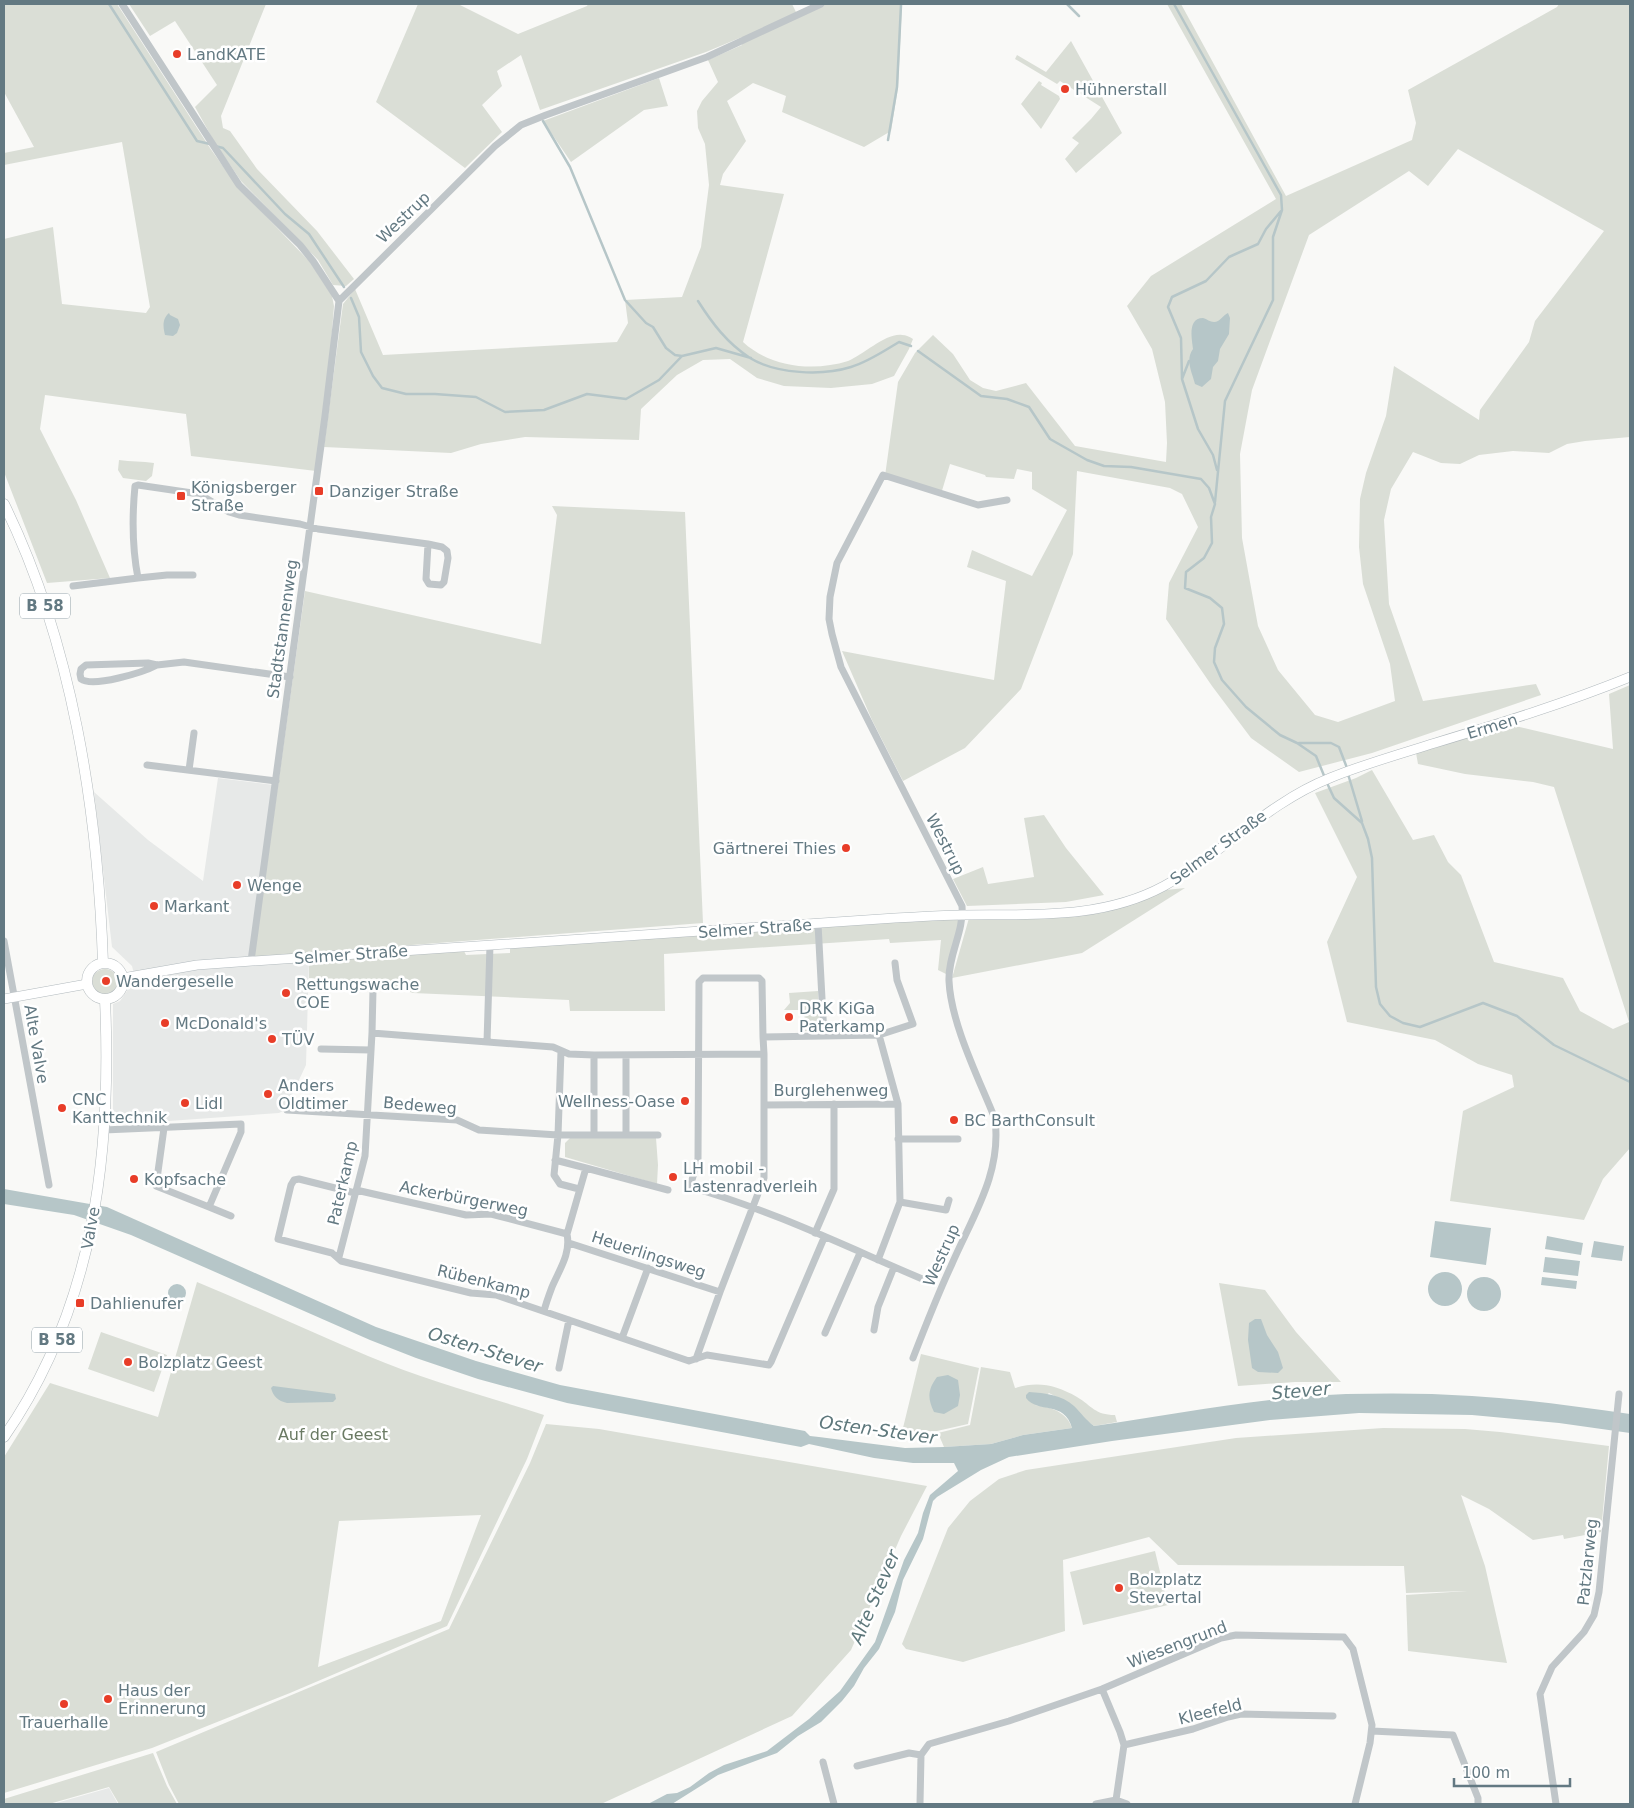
<svg xmlns="http://www.w3.org/2000/svg" width="1634" height="1808" font-family="'DejaVu Sans',sans-serif">
  <rect width="100%" height="100%" fill="#f9f9f7"/>
  <path fill="#e7e9e8" d="M 218,778 L 274,785 L 249,964 L 309,960 L 306,1065 L 285,1110 L 279,1113 L 113,1125 L 113,1004 L 120,1001 L 127,991 L 128,979 L 135,978 L 132,966 L 112,947 L 94,792 L 148,840 L 203,881 Z
    M 109,1788 L 118,1804 L 53,1804 Z"/>
  <path fill="#daded6" fill-rule="evenodd" d="M 4,4 L 117,4 L 210,148 L 237,186 L 310,262 L 332,296 L 334,306 L 330,356 L 316,471 L 191,456 L 186,414 L 45,395 L 40,429 L 76,500 L 110,578 L 47,583 L 4,472 L 4,239 L 53,227 L 62,304 L 146,313 L 150,307 L 122,142 L 4,165 L 4,153 L 34,147 L 4,92 Z
    M 129,4 L 266,4 L 221,116 L 223,128 L 230,131 L 257,169 L 317,231 L 354,279 L 346,286 L 333,285 L 318,260 L 241,181 L 215,143 L 195,107 L 217,85 L 175,21 L 150,36 Z
    M 418,4 L 458,4 L 518,34 L 587,6 L 588,4 L 792,4 L 796,12 L 815,4 L 902,4 L 898,88 L 891,131 L 864,147 L 782,112 L 786,96 L 753,83 L 727,101 L 746,141 L 723,174 L 720,185 L 784,194 L 743,342 C 770,367 813,372 848,361 C 864,355 885,333 902,335 C 906,335 910,337 913,339 L 909,349 L 894,376 L 872,384 L 831,388 L 784,386 L 757,378 L 730,359 L 703,360 L 677,375 L 641,409 L 639,440 L 525,437 L 481,444 L 451,453 L 324,447 L 343,304 L 355,289 L 383,355 L 617,342 L 628,323 L 625,300 L 682,297 L 701,247 L 709,185 L 705,144 L 698,128 L 697,111 L 702,101 L 718,82 L 708,60 L 742,45 L 742,37 L 706,52 L 540,110 L 521,55 L 497,71 L 502,86 L 482,105 L 502,132 L 465,168 L 376,102 Z
    M 1167,4 L 1181,4 L 1286,196 L 1412,140 L 1416,123 L 1408,90 L 1557,7 L 1559,4 L 1630,4 L 1630,437 L 1585,441 L 1567,444 L 1549,453 L 1513,451 L 1479,455 L 1460,464 L 1441,463 L 1413,452 L 1391,489 L 1384,520 L 1389,604 L 1423,701 L 1536,684 L 1541,695 L 1372,753 L 1299,772 L 1251,738 L 1212,686 L 1166,619 L 1169,583 L 1198,527 L 1182,494 L 1170,488 L 1077,471 L 1073,554 L 1021,689 L 965,748 L 903,781 L 872,720 L 842,651 L 994,680 L 1006,581 L 967,567 L 972,550 L 1032,576 L 1067,510 L 1032,489 L 1032,472 L 1017,469 L 1014,479 L 986,477 L 985,475 L 950,464 L 941,494 L 885,476 L 898,382 L 915,353 L 933,335 L 953,354 L 970,380 L 983,388 L 996,391 L 1026,383 L 1075,446 L 1166,462 L 1167,443 L 1165,402 L 1152,349 L 1127,306 L 1151,276 L 1276,199 ZM 1458,149 L 1604,231 L 1535,321 L 1529,342 L 1480,410 L 1479,420 L 1394,366 L 1386,416 L 1366,473 L 1360,499 L 1359,547 L 1363,584 L 1390,664 L 1395,701 L 1338,722 L 1315,715 L 1278,670 L 1258,626 L 1242,538 L 1240,454 L 1252,390 L 1309,235 L 1409,171 L 1428,186 Z
    M 1071,41 L 1122,133 L 1076,173 L 1065,159 L 1079,143 L 1072,138 L 1091,119 L 1101,107 L 1060,81 L 1057,84 L 1015,59 L 1017,55 L 1046,72 Z
    M 659,78 L 668,106 L 644,110 L 571,162 L 543,121 Z
    M 1039,81 L 1042,83 L 1041,85 L 1059,96 L 1060,99 L 1041,129 L 1021,104 Z
    M 119,460 C 131,462 142,461 154,463 L 152,476 L 146,481 L 123,478 L 118,470 Z
    M 552,506 L 685,512 L 703,923 L 254,957 L 305,591 L 541,644 L 557,515 Z
    M 1630,685 L 1630,1148 L 1603,1179 L 1584,1220 L 1450,1201 L 1463,1111 L 1514,1087 L 1512,1075 L 1478,1064 L 1435,1040 L 1347,1022 L 1327,942 L 1357,877 L 1315,793 L 1356,778 L 1372,770 L 1413,840 L 1434,835 L 1448,862 L 1461,875 L 1494,962 L 1563,978 L 1580,1011 L 1613,1029 L 1629,1022 L 1554,787 L 1533,782 L 1465,774 L 1418,764 L 1416,753 L 1511,725 L 1613,749 L 1609,694 Z
    M 1044,815 L 1066,848 L 1104,895 L 1066,902 L 967,906 L 953,879 L 983,867 L 988,884 L 1034,877 L 1024,818 Z
    M 1185,888 L 1082,953 L 952,978 L 969,918 L 1057,918 L 1087,915 L 1114,909 L 1166,890 Z
    M 961,918 L 946,974 L 938,970 L 941,940 L 890,943 L 889,939 L 664,954 L 665,1011 L 570,1011 L 569,1000 L 413,993 L 388,984 L 309,978 L 309,960 L 464,951 L 466,955 L 510,953 L 510,947 Z
    M92 982a13 13 0 1 1 26 0a13 13 0 1 1-26 0Z
    M 818,991 L 819,1022 L 813,1031 L 805,1031 L 804,1010 L 784,1010 L 790,1003 L 789,993 Z
    M 570,1138 L 656,1138 L 658,1165 L 657,1184 L 565,1157 L 565,1143 Z
    M 197,1282 C 255,1306 311,1332 368,1356 C 425,1380 485,1396 544,1415 L 527,1459 L 447,1626 L 290,1693 L 152,1748 L 4,1793 L 4,1457 L 50,1383 L 158,1417 ZM 481,1515 L 441,1621 L 318,1667 L 339,1521 Z
    M 1219,1283 L 1265,1290 L 1296,1332 L 1341,1382 L 1295,1382 L 1238,1386 Z
    M 101,1332 L 167,1355 L 154,1392 L 88,1369 Z
    M 921,1354 L 979,1368 L 968,1424 L 937,1431 L 902,1432 Z
    M 981,1367 L 1010,1372 L 1015,1388 C 1038,1381 1056,1385 1077,1397 C 1092,1406 1095,1415 1115,1415 L 1117,1422 L 1094,1426 L 1086,1420 L 1072,1405 L 1049,1393 L 1035,1405 C 1051,1407 1067,1412 1072,1428 L 1023,1435 L 991,1444 L 944,1447 L 938,1433 L 970,1425 Z
    M 546,1424 L 599,1429 L 927,1486 L 901,1536 L 851,1650 L 792,1716 L 601,1804 L 179,1804 L 169,1785 L 156,1752 L 449,1629 L 530,1463 Z
    M 1383,1428 L 1465,1429 L 1500,1432 L 1609,1446 L 1601,1532 L 1564,1539 L 1563,1535 L 1533,1540 L 1489,1509 L 1461,1495 L 1485,1566 L 1507,1663 L 1408,1651 L 1406,1595 L 1467,1591 L 1406,1593 L 1404,1566 L 1178,1565 L 1149,1537 L 1063,1560 L 1065,1631 L 963,1662 L 906,1649 L 902,1644 L 948,1528 L 970,1501 L 999,1479 L 1026,1470 L 1236,1438 Z
    M 1155,1551 L 1168,1605 L 1083,1625 L 1070,1572 Z
    M 153,1753 L 167,1786 L 177,1804 L 119,1804 L 109,1787 L 49,1804 L 4,1804 L 4,1799 Z"/>
  <path fill="#b6c6c8" d="M 169,313 L 170,315 L 178,319 L 180,325 L 177,333 L 173,336 L 165,335 C 163,327 162,319 169,313 Z
    M 1228,313 L 1230,318 L 1229,334 L 1220,349 L 1218,361 L 1213,367 L 1211,379 L 1202,387 L 1195,384 C 1192,372 1185,360 1193,349 C 1192,340 1187,318 1203,318 C 1207,319 1210,322 1214,322 C 1220,322 1223,315 1228,313 Z
    M 4,1189 L 107,1207 L 376,1327 L 476,1361 L 560,1385 L 805,1431 L 810,1436 L 819,1437 L 905,1448 L 944,1447 L 991,1444 L 1023,1435 L 1072,1428 C 1064,1400 1038,1414 1026,1398 L 1026,1395 L 1029,1392 C 1045,1393 1062,1395 1074,1406 C 1081,1413 1086,1420 1094,1426 C 1177,1414 1262,1397 1346,1394 C 1388,1393 1430,1393 1472,1396 C 1525,1399 1578,1407 1630,1414 L 1630,1433 L 1559,1423 L 1472,1415 L 1359,1413 L 1270,1420 L 1112,1441 L 1009,1457 L 981,1470 L 937,1497 L 933,1501 L 923,1539 L 903,1580 L 895,1612 L 879,1649 L 864,1668 L 854,1686 L 842,1701 L 821,1722 L 798,1736 L 777,1753 L 718,1775 L 672,1804 L 648,1804 L 667,1794 L 677,1793 L 690,1787 L 709,1773 L 724,1765 L 767,1751 L 809,1719 L 840,1691 L 875,1642 L 904,1560 L 918,1533 L 923,1513 L 930,1495 L 958,1471 L 954,1463 L 913,1463 L 874,1458 L 809,1444 L 801,1447 L 567,1403 L 478,1379 L 416,1358 L 370,1340 L 131,1235 L 74,1215 L 4,1204 Z
    M 1435,1221 L 1491,1228 L 1486,1265 L 1430,1257 Z
    M 1547,1236 L 1583,1243 L 1581,1255 L 1545,1249 Z
    M 1594,1241 L 1624,1246 L 1622,1261 L 1591,1257 Z
    M 1545,1257 L 1580,1261 L 1578,1276 L 1543,1272 Z
    M1428 1289a17 17 0 1 1 34 0a17 17 0 1 1-34 0Z
    M 1542,1277 L 1577,1281 L 1576,1289 L 1541,1285 Z
    M1467 1294a17 17 0 1 1 34 0a17 17 0 1 1-34 0Z
    M168 1293a9 9 0 1 1 18 0a9 9 0 1 1-18 0Z
    M 1255,1319 L 1261,1319 L 1267,1335 L 1278,1352 L 1283,1368 L 1278,1373 L 1258,1372 L 1252,1368 L 1248,1340 L 1249,1323 Z
    M 948,1375 L 958,1380 L 960,1395 L 958,1406 L 944,1414 L 934,1412 C 927,1398 928,1389 937,1377 Z
    M 273,1386 L 335,1394 L 336,1399 L 333,1402 L 287,1403 C 278,1401 273,1396 271,1388 Z"/>
  <g fill="none" stroke-linecap="round" stroke-linejoin="round">
    <path stroke="#b6c6c8" stroke-width="2.5" d="M 109,4 L 197,141 L 210,144
      M 1067,4 L 1079,16
      M 1174,4 L 1281,195 L 1282,210 L 1273,237 L 1273,300 L 1225,401 L 1215,502
      M 543,121 L 570,167 L 625,300 L 646,323 L 653,327 L 666,348 L 675,355 L 682,356
      M 888,140 L 897,87 L 901,5
      M 215,146 L 223,148 L 285,214 L 309,234 L 344,287
      M 351,298 L 359,317 L 361,352 L 373,376 L 382,388 L 406,394 L 435,394 L 476,397 L 505,412 L 544,410 L 587,394 L 626,399 L 659,380 L 682,356 L 716,348 L 751,358
      M 698,301 C 712,323 727,343 750,358 C 776,374 822,376 851,367 C 868,362 884,351 899,342 L 911,346
      M 918,351 L 981,396 L 1007,399 L 1029,407 L 1050,439 L 1087,460 L 1104,466 L 1131,467 L 1201,479 L 1209,488 L 1215,504 L 1211,517 L 1212,543 L 1204,558 L 1186,572 L 1185,588 L 1210,598 L 1222,608 L 1224,624 L 1215,648 L 1214,662 L 1222,680 L 1246,707 L 1280,735 L 1297,743 L 1316,756 L 1325,778
      M 1189,361 L 1182,379 L 1198,429 L 1213,455 L 1217,470
      M 1182,379 L 1181,338 L 1168,307 L 1172,297 L 1206,281 L 1229,257 L 1258,244 L 1266,229 L 1281,211
      M 1299,743 L 1331,743 L 1339,747 L 1347,768
      M 1348,774 L 1362,821
      M 1327,783 L 1334,798 L 1362,823 L 1368,839 L 1372,858 L 1376,987 L 1380,1004 L 1390,1016 L 1403,1023 L 1420,1027 L 1483,1003 L 1517,1016 L 1554,1045 L 1630,1082"/>
    <defs>
      <path id="secondary" d="M 123,978 L 197,965 L 238,962 L 895,918 C 918,917 940,915 962,915 C 1031,914 1101,920 1164,886 C 1222,854 1267,803 1330,778 C 1364,764 1400,754 1435,743 C 1501,723 1566,703 1630,677
        M 4,999 L 87,984"/>
      <path id="primary" d="M 4,504 C 72,642 98,811 103,963
        M87 981a18 18 0 1 1 36 0a18 18 0 1 1-36 0Z
        M 4,1437 C 94,1308 112,1154 105,1000"/>
    </defs>
    <use href="#secondary" stroke="#b2babe" stroke-width="10"/>
    <use href="#primary" stroke="#b3babd" stroke-width="11"/>
    <path stroke="#c0c6c9" stroke-width="7" d="M 122,4 L 239,185 L 300,245 L 313,261 L 339,301
      M 339,301 L 495,146 L 521,125 L 546,115 L 707,57 L 821,4
      M 138,578 L 167,575 L 193,575
      M 73,586 L 138,578 C 132,547 132,517 135,486 L 138,485 L 199,494 L 229,512 L 239,515 L 300,524 L 318,529 L 428,544 L 442,547 L 447,551 L 448,558 L 444,582 L 441,585 L 429,584 L 426,579 L 428,544
      M 157,665 C 144,672 93,688 81,679 L 80,674 L 81,669 L 86,665 L 148,663 L 157,665 L 184,662 L 290,677
      M 147,765 L 276,781
      M 189,770 L 194,733
      M 4,941 L 49,1185
      M 251,961 L 325,416 L 339,301
      M 334,984 L 371,987 L 373,990 L 372,1033
      M 879,1035 L 913,1024 L 897,980 L 895,963
      M 824,1036 L 879,1035 L 898,1104 L 900,1202 L 878,1260
      M 763,1037 L 762,981 L 759,978 L 703,978 L 699,982 L 698,1159 L 690,1187 C 772,1210 849,1248 927,1281
      M 487,1042 L 490,945
      M 321,1049 L 371,1050
      M 561,1051 L 558,1135 L 554,1175 L 560,1184 L 579,1189
      M 764,1105 L 898,1104
      M 287,1110 L 457,1120 L 479,1130 L 558,1135 L 658,1135
      M 104,1130 L 241,1124 L 241,1132 L 209,1207 L 156,1186 L 164,1128
      M 594,1135 L 594,1055
      M 626,1135 L 626,1055
      M 898,1139 L 958,1139
      M 586,1168 L 668,1190
      M 356,1190 L 466,1215 L 491,1214 L 567,1234
      M 355,1193 L 299,1179 L 294,1180 L 291,1185 L 278,1239 L 332,1253 L 341,1261 L 349,1263 L 471,1293 L 496,1295 L 689,1361 L 707,1355 L 769,1365 L 771,1362 L 824,1238
      M 900,1202 L 946,1210 L 949,1200
      M 209,1207 L 231,1216
      M 815,1233 L 834,1189 L 834,1104
      M 569,1243 L 720,1292
      M 339,1257 L 365,1156 L 372,1033 L 553,1047 L 569,1054 L 594,1055 L 764,1054 L 763,1037 L 824,1036 L 818,924
      M 544,1311 C 546,1303 549,1295 552,1287 C 559,1270 571,1254 567,1234 L 586,1168 L 555,1160
      M 874,1330 L 878,1307 L 894,1267
      M 825,1333 L 860,1253
      M 622,1338 L 648,1268
      M 913,1358 C 925,1327 937,1296 951,1266 C 972,1217 1002,1174 995,1119 C 979,1079 951,1024 949,981 C 948,955 964,932 962,906 L 841,667 L 832,634 L 829,619 L 830,597 L 837,563 L 883,475 L 978,505 L 1007,500
      M 696,1359 L 720,1292 L 764,1178 L 764,1054
      M 559,1368 L 569,1320
      M 1102,1689 L 1120,1732 L 1124,1745 L 1116,1800
      M 1372,1731 L 1453,1735 L 1478,1798 L 1478,1804
      M 1124,1745 L 1193,1729 L 1228,1717 L 1241,1714 L 1333,1716
      M 921,1755 L 929,1744 L 1009,1721 L 1102,1689 L 1221,1638 L 1236,1635 L 1344,1637 L 1353,1649 L 1372,1725 L 1370,1743 L 1355,1804
      M 823,1762 L 834,1804
      M 857,1766 L 909,1753 L 921,1755
      M 920,1804 L 921,1755
      M 1096,1804 L 1116,1800 L 1127,1804
      M 1556,1804 L 1540,1694 L 1552,1667 L 1584,1632 L 1594,1615 L 1599,1592 L 1619,1394"/>
    <use href="#secondary" stroke="#fff" stroke-width="9"/>
    <use href="#primary" stroke="#fff" stroke-width="10"/>
  </g>
  <g fill="#e83d28" stroke="#fff" stroke-width="2">
    <circle cx="177" cy="54" r="5"/>
    <circle cx="1065" cy="89" r="5"/>
    <rect x="314" y="486" width="10" height="10" rx="2.5"/>
    <rect x="176" y="491" width="10" height="10" rx="2.5"/>
    <circle cx="846" cy="848" r="5"/>
    <circle cx="237" cy="885" r="5"/>
    <circle cx="154" cy="906" r="5"/>
    <circle cx="106" cy="981" r="5"/>
    <circle cx="286" cy="993" r="5"/>
    <circle cx="789" cy="1017" r="5"/>
    <circle cx="165" cy="1023" r="5"/>
    <circle cx="272" cy="1039" r="5"/>
    <circle cx="268" cy="1094" r="5"/>
    <circle cx="685" cy="1101" r="5"/>
    <circle cx="185" cy="1103" r="5"/>
    <circle cx="62" cy="1108" r="5"/>
    <circle cx="954" cy="1120" r="5"/>
    <circle cx="673" cy="1177" r="5"/>
    <circle cx="134" cy="1179" r="5"/>
    <rect x="75" y="1298" width="10" height="10" rx="2.5"/>
    <circle cx="128" cy="1362" r="5"/>
    <circle cx="1119" cy="1588" r="5"/>
    <circle cx="108" cy="1699" r="5"/>
    <circle cx="64" cy="1704" r="5"/>
  </g>
  <g text-anchor="middle" stroke-width="5" stroke-linejoin="round" paint-order="stroke">
    <g fill="#fff" stroke="#92a1a8" stroke-width="1">
      <rect x="20" y="593.5" width="50" height="25" rx="4"/>
      <rect x="32" y="1327.5" width="50" height="25" rx="4"/>
    </g>
    <g font-size="15" font-weight="bold" fill="#637982">
      <text x="45" y="611">B 58</text>
      <text x="57" y="1345">B 58</text>
    </g>
    <g font-size="16" fill="#637982" stroke="#fff" text-anchor="start">
      <text x="187" y="60">LandKATE</text>
      <text x="1075" y="95">Hühnerstall</text>
      <text x="191" y="493">Königsberger<tspan x="191" dy="18">Straße</tspan></text>
      <text x="329" y="497">Danziger Straße</text>
      <text x="836" y="854" text-anchor="end">Gärtnerei Thies</text>
      <text x="247" y="891">Wenge</text>
      <text x="164" y="912">Markant</text>
      <text x="116" y="987">Wandergeselle</text>
      <text x="296" y="990">Rettungswache<tspan x="296" dy="18">COE</tspan></text>
      <text x="799" y="1014">DRK KiGa<tspan x="799" dy="18">Paterkamp</tspan></text>
      <text x="175" y="1029">McDonald's</text>
      <text x="282" y="1045">TÜV</text>
      <text x="278" y="1091">Anders<tspan x="278" dy="18">Oldtimer</tspan></text>
      <text x="72" y="1105">CNC<tspan x="72" dy="18">Kanttechnik</tspan></text>
      <text x="675" y="1107" text-anchor="end">Wellness-Oase</text>
      <text x="195" y="1109">Lidl</text>
      <text x="964" y="1126">BC BarthConsult</text>
      <text x="683" y="1174">LH mobil -<tspan x="683" dy="18">Lastenradverleih</tspan></text>
      <text x="144" y="1185">Kopfsache</text>
      <text x="90" y="1309">Dahlienufer</text>
      <text x="138" y="1368">Bolzplatz Geest</text>
      <text x="1129" y="1585">Bolzplatz<tspan x="1129" dy="18">Stevertal</tspan></text>
      <text x="118" y="1696">Haus der<tspan x="118" dy="18">Erinnerung</tspan></text>
      <text x="64" y="1728" text-anchor="middle">Trauerhalle</text>
    </g>
    <g font-size="16" fill="#637982" stroke="#fff">
      <text transform="translate(403 217) rotate(-44)" y="6">Westrup</text>
      <text transform="translate(282 629) rotate(-82)" y="6">Stadtstannenweg</text>
      <text transform="translate(1492 726) rotate(-17)" y="6">Ermen</text>
      <text transform="translate(946 844) rotate(63)" y="6">Westrup</text>
      <text transform="translate(1218 847) rotate(-36)" y="6">Selmer Straße</text>
      <text transform="translate(755 928) rotate(-4)" y="6">Selmer Straße</text>
      <text transform="translate(351 954) rotate(-4)" y="6">Selmer Straße</text>
      <text transform="translate(37 1044) rotate(80)" y="6">Alte Valve</text>
      <text x="831" y="1096">Burglehenweg</text>
      <text transform="translate(420 1105) rotate(5)" y="6">Bedeweg</text>
      <text transform="translate(342 1183) rotate(-77)" y="6">Paterkamp</text>
      <text transform="translate(464 1198) rotate(11)" y="6">Ackerbürgerweg</text>
      <text transform="translate(90 1228) rotate(-80)" y="6">Valve</text>
      <text transform="translate(649 1254) rotate(18)" y="6">Heuerlingsweg</text>
      <text transform="translate(941 1255) rotate(-66)" y="6">Westrup</text>
      <text transform="translate(484 1281) rotate(14)" y="6">Rübenkamp</text>
      <text transform="translate(1587 1562) rotate(-84)" y="6">Patzlarweg</text>
      <text transform="translate(1177 1644) rotate(-21)" y="6">Wiesengrund</text>
      <text transform="translate(1210 1711) rotate(-14)" y="6">Kleefeld</text>
    </g>
    <g font-size="16" fill="#6a7a63" stroke="#fff">
      <text x="333" y="1440">Auf der Geest</text>
    </g>
    <g font-size="18" font-style="italic" fill="#5e787c" stroke="#fff">
      <text transform="translate(485 1350) rotate(17)" y="6">Osten-Stever</text>
      <text transform="translate(1301 1391) rotate(-5)" y="6">Stever</text>
      <text transform="translate(878 1430) rotate(8)" y="6">Osten-Stever</text>
      <text transform="translate(875 1597) rotate(-67)" y="6">Alte Stever</text>
    </g>
  </g>
  <rect width="1634" height="1808" fill="none" stroke="#637982" stroke-width="10"/>
  <path d="M1454 1778v8h116v-8" fill="none" stroke="#637982" stroke-width="2.5"/>
  <text x="1462" y="1778" font-size="15" fill="#637982" stroke="#ffffff" stroke-width="4" paint-order="stroke">100 m</text>
</svg>
